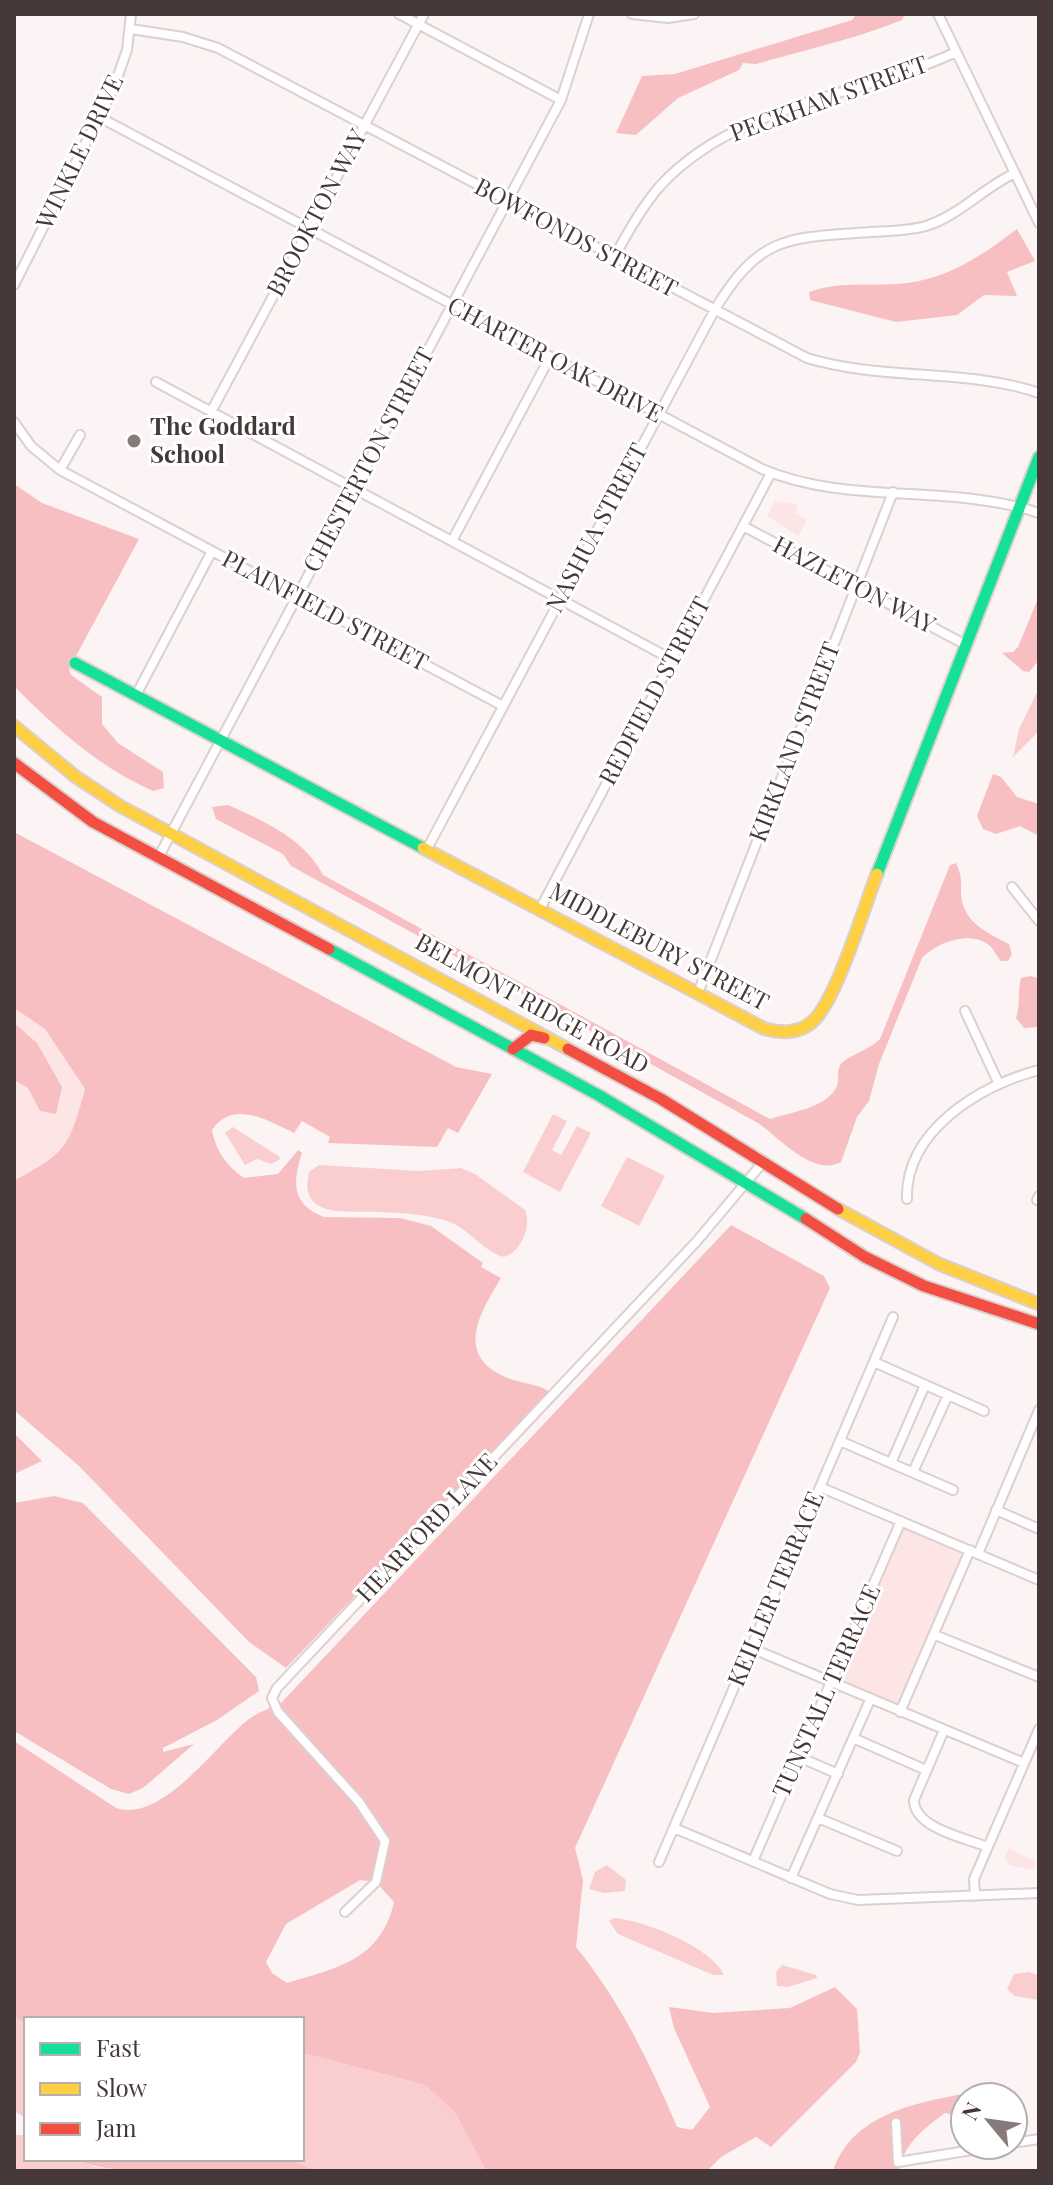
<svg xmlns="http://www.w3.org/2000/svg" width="1053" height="2185" font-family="'Playfair Display',serif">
  <rect width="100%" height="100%" fill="#fcf4f4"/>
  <path fill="#fde5e5" d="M 775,501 L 798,504 L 796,513 L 807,520 L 798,536 L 767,516 Z
    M 14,1008 L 45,1029 L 85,1089 C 69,1147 67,1152 14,1181 Z
    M 901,1521 L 970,1550 L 900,1712 L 831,1683 Z
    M 1009,1848 L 1036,1862 L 1032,1870 L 1009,1865 L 1005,1857 Z"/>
  <path fill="#f7bfc1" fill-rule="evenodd" d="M 857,14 L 905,14 L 902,20 C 855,39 804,50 756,64 L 743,63 L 739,70 L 678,98 L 636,135 L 616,133 L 642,76 L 675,74 L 852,20 Z
    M 1017,229 L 1035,261 L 1007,272 L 1017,296 L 984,295 L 957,315 L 896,322 L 810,300 L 809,292 C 841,280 874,287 907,283 C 949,278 984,254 1017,229 Z
    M 14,484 L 42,503 L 139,539 L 69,669 L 71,675 L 102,697 L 102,724 L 118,743 L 163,772 L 164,788 L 153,791 C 100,768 54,727 14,686 Z
    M 1039,596 L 1039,660 L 1029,672 L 1023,671 L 1002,653 L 1013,652 L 1018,647 Z
    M 993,774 L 1001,777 L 1017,797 L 1039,804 L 1039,836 L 1020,826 L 996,834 L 983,829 L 977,816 Z
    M 228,805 C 264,821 305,839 323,875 L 770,1119 C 791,1112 827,1108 837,1086 C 840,1078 835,1069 843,1062 C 849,1056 868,1050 880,1039 L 950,865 L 956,863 C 962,876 961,881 961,894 C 963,923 988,933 1009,944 L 1012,954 L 1008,961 L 1001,961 C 996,956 995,950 989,945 C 970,930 937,942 922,958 L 879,1064 L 869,1101 L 857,1117 L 841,1162 C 813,1177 781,1139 758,1123 L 291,866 L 283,854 L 216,819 L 212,807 Z
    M 14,832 L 456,1067 L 492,1074 L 458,1133 L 448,1128 L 437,1147 L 328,1143 L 330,1137 L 302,1121 L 294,1133 C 266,1120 233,1099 212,1130 C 216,1152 227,1166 244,1178 L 278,1174 L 298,1150 L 302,1153 C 292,1183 292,1205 324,1217 L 400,1218 L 431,1226 L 483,1263 L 481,1267 L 501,1278 C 480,1313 453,1356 508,1378 C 523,1384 536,1383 550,1392 L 286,1668 L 249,1642 L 79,1466 L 14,1410 L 14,1181 C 67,1152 69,1147 85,1089 L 45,1029 L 14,1008 Z
    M 1030,976 L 1039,978 L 1039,1027 L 1024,1028 L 1016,1018 C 1021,1003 1017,993 1021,978 Z
    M 14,1023 L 37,1043 L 62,1087 L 56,1114 L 40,1111 L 28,1088 L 14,1080 Z
    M 731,1225 L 824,1276 L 830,1288 L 575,1848 L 583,1880 L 576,1947 C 620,2001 650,2063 677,2127 L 692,2130 L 710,2107 L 674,2028 L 669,2007 L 713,2013 L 790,2008 L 835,1987 L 857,2009 L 860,2053 L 856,2062 L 771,2147 L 756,2137 L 721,2157 L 707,2171 L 486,2171 L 455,2113 L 425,2085 L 302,2053 L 302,2019 L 26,2019 L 26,2024 L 14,2017 L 14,1741 L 116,1808 C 163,1823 215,1745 249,1719 C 258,1712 272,1708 282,1702 ZM 360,1880 L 376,1882 L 394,1902 C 381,1960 337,1968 287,1983 L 272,1973 L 266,1962 L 286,1924 Z
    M 14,1433 L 42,1461 L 14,1474 Z
    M 54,1496 L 83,1503 L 256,1677 L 259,1691 L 217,1720 L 163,1748 L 163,1752 L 194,1744 L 143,1788 L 129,1794 L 111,1789 L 14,1731 L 14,1503 Z
    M 963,2094 L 967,2097 L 965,2117 L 945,2113 C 925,2128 903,2144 899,2171 L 833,2171 C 851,2116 913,2103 963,2094 Z
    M 73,2159 L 289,2159 L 317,2171 C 255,2171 126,2182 73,2159 Z"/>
  <path fill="#facecf" d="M 1039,688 L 1039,731 L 1013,757 L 1019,729 Z
    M 553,1114 L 567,1121 L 552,1150 L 561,1155 L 577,1126 L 591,1133 L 560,1192 L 523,1172 Z
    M 233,1127 L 280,1157 L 279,1160 L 271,1164 L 257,1159 L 245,1165 L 225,1133 Z
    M 627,1157 L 665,1176 L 639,1226 L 601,1206 Z
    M 319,1165 L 419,1171 L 461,1168 L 475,1174 L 525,1210 C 532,1226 521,1252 504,1257 C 482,1251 469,1228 447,1221 C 425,1214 402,1213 379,1212 C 350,1210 297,1221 309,1172 Z
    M 607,1865 L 626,1880 L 625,1891 L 604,1893 L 589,1889 L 595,1872 Z
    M 614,1918 C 643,1920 712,1947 724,1975 L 713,1975 L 618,1934 L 609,1921 Z
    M 782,1965 L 816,1975 L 817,1978 L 788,1987 L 777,1986 L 776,1972 Z
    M 1028,1972 L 1039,1975 L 1039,2000 L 1015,1996 L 1007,1989 L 1014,1974 Z
    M 14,2017 L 26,2024 L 26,2118 L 14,2111 Z
    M 302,2053 L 425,2085 L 455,2113 L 486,2171 L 317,2171 L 289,2159 L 302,2159 Z
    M 14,2135 L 26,2135 L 26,2159 L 73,2159 L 95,2167 L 129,2171 L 14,2171 Z"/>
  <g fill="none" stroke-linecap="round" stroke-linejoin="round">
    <defs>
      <path id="street" d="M 399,14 L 561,100
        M 632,14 L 668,18 L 694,14
        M 938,14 L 1039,223
        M 131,29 L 183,37 L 218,48 L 807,358 C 882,381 966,368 1039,393
        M 99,117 L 762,469 C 849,506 950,483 1039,513
        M 614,258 C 627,233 641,208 660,186 C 736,103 858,98 956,52
        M 14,285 L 114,87 L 127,50 L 131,14
        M 156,382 L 671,659
        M 211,412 L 424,14
        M 14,422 L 31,446 L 60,470 L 503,706
        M 60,470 L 80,435
        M 743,526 L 966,645
        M 452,541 L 550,357
        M 136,695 L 212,551
        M 427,849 L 714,311 C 760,234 788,238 871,232 C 889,231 908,231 926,226 C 960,215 983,188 1015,173
        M 158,858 L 561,100 L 589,14
        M 1012,887 L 1039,921
        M 540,909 L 771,473
        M 698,993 L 893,492
        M 965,1011 L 998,1082
        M 907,1199 C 905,1131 980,1085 1039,1070
        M 1037,1200 L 1039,1196
        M 874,1362 L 984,1411
        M 840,1441 L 953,1490
        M 891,1463 L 925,1385
        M 913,1472 L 948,1395
        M 820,1487 L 1039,1580
        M 996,1510 L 1039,1529
        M 978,1554 L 1039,1410
        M 935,1635 L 1039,1677
        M 751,1648 L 1024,1763
        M 900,1712 L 970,1550
        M 944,1730 L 914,1800 C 914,1828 965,1838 988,1847
        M 853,1738 L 926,1770
        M 799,1757 L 838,1774
        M 818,1818 L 897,1851
        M 674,1828 L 830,1894 L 858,1900 L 1039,1893
        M 753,1861 L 901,1521
        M 659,1862 L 893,1317
        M 791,1878 L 870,1700
        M 975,1896 L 974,1879 L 1039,1729
        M 345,1912 L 376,1882 L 385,1841 L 359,1802 L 278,1712 L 272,1698 L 277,1688 L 697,1241 L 764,1161
        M 896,2123 L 898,2162 L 1003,2145
        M 1013,2143 L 1039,2139"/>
      <path id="fast" d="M 75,663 L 423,848
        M 877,874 L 1039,457
        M 329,949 L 600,1096 L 806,1219"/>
      <path id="slow" d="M 14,726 L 76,777 L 120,806 L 568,1049
        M 423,848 L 765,1029 C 782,1033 798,1034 812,1022 C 836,1002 864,907 877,874
        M 838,1209 L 939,1264 L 1039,1304"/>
      <path id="jam" d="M 14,763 L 93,822 L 329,949
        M 513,1049 L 531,1035 L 544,1038
        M 568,1049 L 661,1099 L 838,1209
        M 806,1219 L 865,1257 L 924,1286 L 1039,1324"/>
    </defs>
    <use href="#street" stroke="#dbd0d0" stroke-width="12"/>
    <use href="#fast" stroke="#dbd0d0" stroke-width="15"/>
    <use href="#slow" stroke="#dbd0d0" stroke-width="15"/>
    <use href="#jam" stroke="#dbd0d0" stroke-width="15"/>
    <use href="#street" stroke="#fffdfd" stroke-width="8"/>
    <use href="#fast" stroke="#16e098" stroke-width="11"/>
    <use href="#slow" stroke="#ffcf43" stroke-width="11"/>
    <use href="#jam" stroke="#f24e42" stroke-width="11"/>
  </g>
  <circle fill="#867a7a" stroke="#fff" stroke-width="3" cx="134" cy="441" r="8"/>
  <g text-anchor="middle" stroke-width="6" stroke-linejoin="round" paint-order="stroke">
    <g font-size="24" fill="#463839" stroke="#fff">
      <text transform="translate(829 99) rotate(-20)" y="8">PECKHAM STREET</text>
      <text transform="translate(80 152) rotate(-64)" y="8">WINKLE DRIVE</text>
      <text transform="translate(317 213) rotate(-62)" y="8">BROOKTON WAY</text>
      <text transform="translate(576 238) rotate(28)" y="8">BOWFONDS STREET</text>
      <text transform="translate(555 360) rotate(28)" y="8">CHARTER OAK DRIVE</text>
      <text transform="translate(369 460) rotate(-62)" y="8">CHESTERTON STREET</text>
      <text transform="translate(597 528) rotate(-62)" y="8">NASHUA STREET</text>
      <text transform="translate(854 585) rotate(28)" y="8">HAZLETON WAY</text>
      <text transform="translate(325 611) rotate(28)" y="8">PLAINFIELD STREET</text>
      <text transform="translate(655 691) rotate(-62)" y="8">REDFIELD STREET</text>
      <text transform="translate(795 742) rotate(-69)" y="8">KIRKLAND STREET</text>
      <text transform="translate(659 947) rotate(28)" y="8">MIDDLEBURY STREET</text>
      <text transform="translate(532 1004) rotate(29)" y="8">BELMONT RIDGE ROAD</text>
      <text transform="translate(427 1528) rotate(-47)" y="8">HEARFORD LANE</text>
      <text transform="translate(776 1589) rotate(-67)" y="8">KEILLER TERRACE</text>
      <text transform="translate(827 1691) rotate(-66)" y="8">TUNSTALL TERRACE</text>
    </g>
    <g font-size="24" font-weight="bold" fill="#463839" stroke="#fff" text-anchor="start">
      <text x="150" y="435">The Goddard<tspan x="150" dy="28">School</tspan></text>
    </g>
  </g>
  <rect width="1053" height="2185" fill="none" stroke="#463839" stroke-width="32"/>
  <rect x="24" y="2017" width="280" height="144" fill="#ffffff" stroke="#b5afb0" stroke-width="2"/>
  <rect x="40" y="2043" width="40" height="12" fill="#16e098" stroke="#b5afb0" stroke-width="2"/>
  <text x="96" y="2057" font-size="24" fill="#463839">Fast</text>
  <rect x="40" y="2083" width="40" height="12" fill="#ffcf43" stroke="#b5afb0" stroke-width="2"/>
  <text x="96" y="2097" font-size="24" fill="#463839">Slow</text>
  <rect x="40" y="2123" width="40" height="12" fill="#f24e42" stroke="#b5afb0" stroke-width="2"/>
  <text x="96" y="2137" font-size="24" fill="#463839">Jam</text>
  <g transform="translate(989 2121) rotate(299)"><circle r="38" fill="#ffffff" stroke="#b5afb0" stroke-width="2"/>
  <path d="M0-6L14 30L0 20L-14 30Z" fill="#867a7a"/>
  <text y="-12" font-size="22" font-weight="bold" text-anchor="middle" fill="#463839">N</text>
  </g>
</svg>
